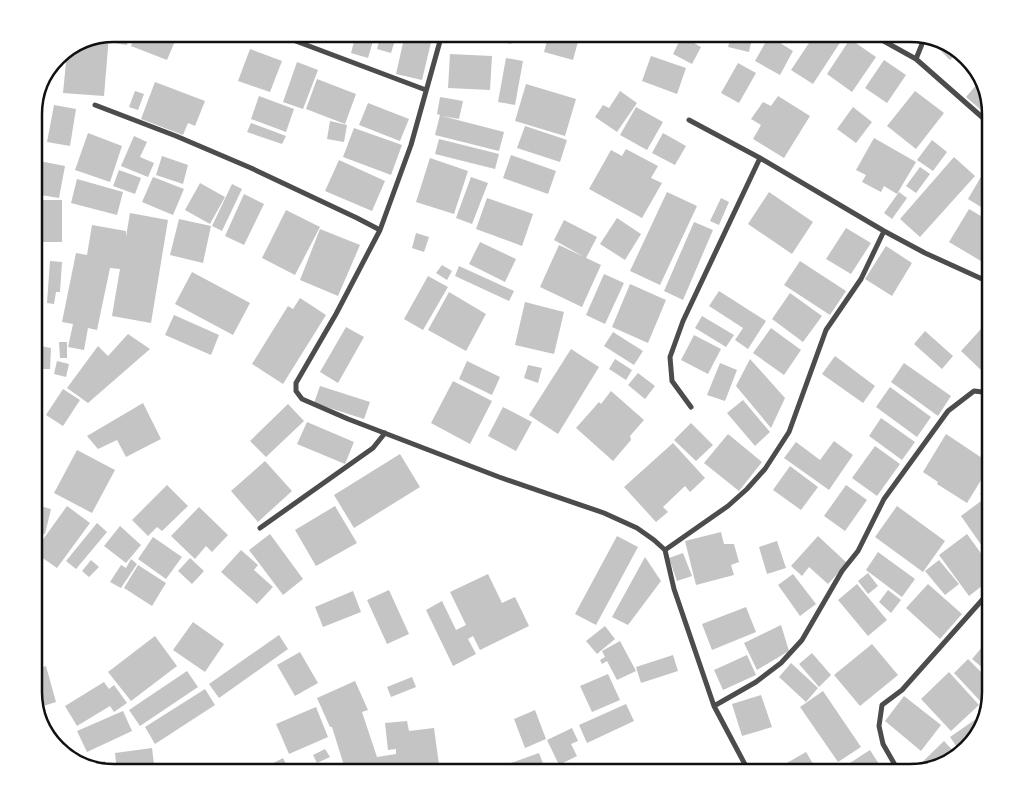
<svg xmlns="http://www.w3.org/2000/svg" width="1025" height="806" font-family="'Public Sans',sans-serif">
  <rect width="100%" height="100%" fill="#fff"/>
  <path fill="#c4c4c4" d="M 116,34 L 129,34 L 127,45 L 114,43 Z
    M 136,34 L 178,34 L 167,60 L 131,46 Z
    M 308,34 L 318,34 L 316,40 L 307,38 Z
    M 356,34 L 375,34 L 368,58 L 351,53 Z
    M 381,34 L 397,34 L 391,53 L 377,49 Z
    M 405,34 L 433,34 L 422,80 L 396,74 Z
    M 470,34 L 484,34 L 483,38 Z
    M 494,34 L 513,34 L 511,44 L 493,40 Z
    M 516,34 L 528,34 L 523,43 L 514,38 Z
    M 549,34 L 580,34 L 573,60 L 544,52 Z
    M 609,34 L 630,34 L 627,41 Z
    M 700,34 L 713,34 L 712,37 Z
    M 732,34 L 753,34 L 749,52 L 728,47 Z
    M 815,34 L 843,34 L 845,35 L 813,84 L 791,70 Z
    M 889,34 L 900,34 L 896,39 Z
    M 109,36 L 104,96 L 63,93 L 67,52 Z
    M 682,36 L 701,47 L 692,64 L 673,54 Z
    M 769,36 L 793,51 L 780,75 L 755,61 Z
    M 850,39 L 876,57 L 852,92 L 827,74 Z
    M 932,42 L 958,52 L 950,60 Z
    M 250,49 L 282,61 L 270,92 L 238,81 Z
    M 962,53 L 976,69 L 971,74 L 956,59 Z
    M 450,54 L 492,56 L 490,90 L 448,88 Z
    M 651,56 L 686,68 L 677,94 L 642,81 Z
    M 506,58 L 523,61 L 515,105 L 498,102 Z
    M 884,60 L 906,75 L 887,103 L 865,88 Z
    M 297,62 L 318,70 L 303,109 L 283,102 Z
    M 738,63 L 756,73 L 739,103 L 721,93 Z
    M 982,78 L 991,113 L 988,116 L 966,97 Z
    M 317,79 L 356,94 L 345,124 L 306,109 Z
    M 155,82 L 205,101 L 195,126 L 188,123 L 183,135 L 141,119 Z
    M 526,84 L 576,99 L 565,136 L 515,121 Z
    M 135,91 L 144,94 L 138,110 L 129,107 Z
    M 620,91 L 637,103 L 617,132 L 595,117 L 603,105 L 609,108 Z
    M 915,91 L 944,113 L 916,149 L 887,126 Z
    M 259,96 L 294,109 L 286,132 L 251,119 Z
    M 778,96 L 810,116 L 784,158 L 753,139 L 761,125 L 751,119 L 763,102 L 771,106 Z
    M 440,97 L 463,101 L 459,119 L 442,116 L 504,132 L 499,151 L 435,135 L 440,115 L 437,114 Z
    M 368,103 L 409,119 L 400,141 L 359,125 Z
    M 54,105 L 76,109 L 70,146 L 47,142 Z
    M 636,107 L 663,122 L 647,150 L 620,135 Z
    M 853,107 L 872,122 L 856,143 L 837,129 Z
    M 330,121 L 347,125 L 344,142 L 327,139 Z
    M 251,123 L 286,136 L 282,144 L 247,132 Z
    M 525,126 L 567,140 L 560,162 L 517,148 Z
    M 354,128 L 402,145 L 391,175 L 343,157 Z
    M 88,133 L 122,146 L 110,182 L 75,170 Z
    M 663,133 L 686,146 L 675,165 L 652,153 Z
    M 134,136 L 147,142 L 140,157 L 154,163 L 148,177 L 121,166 Z
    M 874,138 L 916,162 L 897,194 L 884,186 L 881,192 L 862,182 L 866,175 L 856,170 Z
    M 439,139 L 499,154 L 495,169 L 435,154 Z
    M 932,140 L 947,152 L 933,171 L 917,160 Z
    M 626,149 L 658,166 L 651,178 L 662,183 L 642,218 L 589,189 L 611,150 L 622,156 Z
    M 511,155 L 556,171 L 548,194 L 503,178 Z
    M 162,156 L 188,165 L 183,184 L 156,175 Z
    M 954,157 L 975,176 L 920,237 L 900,219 Z
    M 430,158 L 468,171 L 454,214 L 416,202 Z
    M 34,160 L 65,166 L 59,198 L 34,194 Z
    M 339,160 L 385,181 L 372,211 L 325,191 Z
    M 989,163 L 991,164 L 991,213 L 968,199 Z
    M 920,167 L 930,174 L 916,193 L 906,186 Z
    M 119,170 L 141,178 L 135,194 L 113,186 Z
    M 153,177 L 184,189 L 173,215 L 142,202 Z
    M 471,177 L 488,183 L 472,224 L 456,218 Z
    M 77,179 L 123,192 L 117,215 L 71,203 Z
    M 200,183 L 225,197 L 210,224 L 185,210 Z
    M 232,184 L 242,189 L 222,231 L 212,226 Z
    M 667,192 L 697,206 L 660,285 L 630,271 Z
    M 769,192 L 813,222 L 792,254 L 748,224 Z
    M 899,192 L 907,198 L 892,219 L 884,213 Z
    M 244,194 L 264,204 L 244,245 L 225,236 Z
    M 487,198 L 533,214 L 522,246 L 476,229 Z
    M 721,198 L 729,202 L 719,225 L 710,221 Z
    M 34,200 L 62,200 L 62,242 L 34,242 Z
    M 969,209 L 991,222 L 991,267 L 949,242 Z
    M 286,210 L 320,227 L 295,275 L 262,258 Z
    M 130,213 L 168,220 L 151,323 L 112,316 L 120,269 L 110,268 L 97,330 L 88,328 L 84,350 L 68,347 L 73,324 L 62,322 L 76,253 L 87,255 L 92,225 L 126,231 L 126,237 Z
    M 617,218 L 641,234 L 625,260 L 600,244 Z
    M 179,219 L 211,226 L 203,263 L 170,255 Z
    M 564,220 L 597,237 L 586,258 L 554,240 Z
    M 694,222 L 713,230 L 683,300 L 664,291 Z
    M 846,228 L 871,243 L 851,274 L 826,259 Z
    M 320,229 L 360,245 L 338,296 L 300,280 Z
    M 416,233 L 429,237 L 424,252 L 412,248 Z
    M 480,242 L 516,259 L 505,282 L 469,264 Z
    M 559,245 L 601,265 L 582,307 L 540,287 Z
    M 886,246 L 912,263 L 892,296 L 865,279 Z
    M 50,261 L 62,262 L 60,292 L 56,292 L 54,304 L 47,303 Z
    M 800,261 L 846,291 L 830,315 L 784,285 Z
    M 442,265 L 452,271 L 447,280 L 436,273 Z
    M 459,266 L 514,291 L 509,301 L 455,276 Z
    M 192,272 L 250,303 L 233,335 L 175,304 Z
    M 604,274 L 624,283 L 605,324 L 586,315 Z
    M 428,276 L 448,287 L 423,330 L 404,319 Z
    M 630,284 L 666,300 L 648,343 L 612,327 Z
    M 719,291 L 766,321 L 748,349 L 735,340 L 743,328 L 709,306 Z
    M 449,292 L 486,314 L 466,351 L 428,330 Z
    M 790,293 L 822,316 L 803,342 L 772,319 Z
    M 300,298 L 326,315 L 283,384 L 252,364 L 288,306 L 293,309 Z
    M 525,302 L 564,312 L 554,354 L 515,345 Z
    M 174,315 L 219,335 L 211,355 L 165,335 Z
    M 702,316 L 734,335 L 726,347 L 695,328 Z
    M 991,318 L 991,360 L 981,370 L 961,351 Z
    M 346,327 L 364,337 L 338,383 L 320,372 Z
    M 771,328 L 801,350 L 784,375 L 753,353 Z
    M 925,331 L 953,356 L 942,369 L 914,344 Z
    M 613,332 L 643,351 L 634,365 L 604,346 Z
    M 128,334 L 150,349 L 88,403 L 67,388 L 98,346 L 108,356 Z
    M 34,335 L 40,335 L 40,346 L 51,348 L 50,369 L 34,369 Z
    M 694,335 L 721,349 L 708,374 L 681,360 Z
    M 59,342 L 67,342 L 67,358 L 60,358 Z
    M 571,349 L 599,367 L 558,434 L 529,415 Z
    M 835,356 L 875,386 L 863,403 L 822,374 Z
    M 615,359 L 632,370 L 626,380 L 609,369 Z
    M 750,359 L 785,398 L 771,428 L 736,386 Z
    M 57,361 L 69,364 L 66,377 L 54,374 Z
    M 467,361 L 500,377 L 492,395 L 459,379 Z
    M 720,363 L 737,370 L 725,401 L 707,395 Z
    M 904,363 L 951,396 L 938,416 L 891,382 Z
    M 528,365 L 542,368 L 538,383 L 524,378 Z
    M 638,373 L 655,386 L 645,399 L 628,385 Z
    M 34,381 L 43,381 L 43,420 L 34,420 Z
    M 453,381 L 492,401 L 470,444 L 431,423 Z
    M 320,386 L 370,402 L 364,419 L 314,403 Z
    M 890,387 L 931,417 L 917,437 L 876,407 Z
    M 63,389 L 80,400 L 63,426 L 46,415 Z
    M 611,391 L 644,420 L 630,436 L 631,440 L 613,461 L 576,428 L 599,402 L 601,404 Z
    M 743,400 L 770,432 L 755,446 L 727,413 Z
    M 143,403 L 161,439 L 126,457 L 117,440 L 98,449 L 87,436 Z
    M 288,404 L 304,421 L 266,457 L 250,441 Z
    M 503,407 L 532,422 L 516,451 L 488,436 Z
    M 881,418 L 915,442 L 902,460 L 869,436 Z
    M 307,422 L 354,442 L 345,464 L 297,444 Z
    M 691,423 L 713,445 L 696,461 L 674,440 Z
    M 728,434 L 762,462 L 739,491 L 704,463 Z
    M 946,434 L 991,464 L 967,503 L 937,484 L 938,482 L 923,472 Z
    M 991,434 L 991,452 L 983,445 Z
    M 834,441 L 853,455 L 829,490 L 784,458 L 796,442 L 820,460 Z
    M 673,443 L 705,478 L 690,492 L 685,486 L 663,507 L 668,512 L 656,522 L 624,487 Z
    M 875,446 L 900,464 L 877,496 L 852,478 Z
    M 34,448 L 42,450 L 35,478 L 34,478 Z
    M 77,450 L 115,470 L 92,513 L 54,493 Z
    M 400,454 L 420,487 L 354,528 L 334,495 Z
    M 265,461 L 292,491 L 258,522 L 231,491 Z
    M 790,466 L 818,487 L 801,510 L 773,490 Z
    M 991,480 L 991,502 L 980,494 Z
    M 167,485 L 188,506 L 162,531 L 157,527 L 148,536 L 132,520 Z
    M 846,485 L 867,500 L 845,531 L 824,516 Z
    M 985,498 L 991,508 L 991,559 L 961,516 Z
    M 37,505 L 51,509 L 45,534 L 34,532 L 34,517 Z
    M 67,506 L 90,523 L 57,568 L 34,552 Z
    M 335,506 L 357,543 L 316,566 L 295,530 Z
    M 897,506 L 945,541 L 923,572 L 875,537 Z
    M 199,507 L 228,535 L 212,552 L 206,546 L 195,559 L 171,536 Z
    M 97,523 L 107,532 L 76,569 L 66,561 Z
    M 120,526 L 141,545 L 126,563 L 104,546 Z
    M 721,532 L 724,544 L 734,544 L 739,562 L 731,565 L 734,575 L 696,585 L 685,541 Z
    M 270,534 L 303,579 L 283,595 L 249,550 Z
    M 967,534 L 991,567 L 991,579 L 969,596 L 939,555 Z
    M 617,536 L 638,547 L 596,625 L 575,614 Z
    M 818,536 L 847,563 L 828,584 L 809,567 L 802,576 L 791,566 Z
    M 153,537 L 182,557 L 166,579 L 138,559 Z
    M 777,541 L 786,568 L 767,574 L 759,547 Z
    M 241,550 L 258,565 L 254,570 L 273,587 L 257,604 L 221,572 Z
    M 878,552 L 915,579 L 902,597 L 866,570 Z
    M 683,553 L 692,576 L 677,581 L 669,558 Z
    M 645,557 L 661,581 L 628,625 L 612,617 Z
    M 190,558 L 204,571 L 192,584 L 178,571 Z
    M 131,559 L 137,564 L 121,588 L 110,582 L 121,565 L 126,568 Z
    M 91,560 L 99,567 L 89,577 L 82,571 Z
    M 939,560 L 959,584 L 945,595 L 925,571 Z
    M 138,565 L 166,583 L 152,606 L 124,588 Z
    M 868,573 L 878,586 L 868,594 L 858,581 Z
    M 488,574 L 502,603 L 515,597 L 529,626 L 480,650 L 473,636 L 468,639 L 476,654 L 453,666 L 426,610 L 442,601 L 456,630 L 466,625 L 450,592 Z
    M 793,574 L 816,604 L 800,616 L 778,585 Z
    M 857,584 L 887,620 L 868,636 L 838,600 Z
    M 928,584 L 962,614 L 940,639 L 906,608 Z
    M 389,590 L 409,634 L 387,644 L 367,600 Z
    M 888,590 L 901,600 L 891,613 L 879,602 Z
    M 353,591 L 361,612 L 323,627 L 315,607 Z
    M 746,607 L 756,632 L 712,650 L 702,624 Z
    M 193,622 L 224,644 L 205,672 L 173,650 Z
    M 991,622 L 991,641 L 982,631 Z
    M 781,625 L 789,651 L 757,670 L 744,643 Z
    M 605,626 L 615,639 L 597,654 L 586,641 Z
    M 279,635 L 288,649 L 219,698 L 209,684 Z
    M 155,636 L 177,666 L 131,701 L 108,672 Z
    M 620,641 L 636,671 L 617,680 L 607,661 L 602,664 L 600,660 L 605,657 L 602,651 Z
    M 872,644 L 898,675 L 860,706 L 834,675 Z
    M 983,646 L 991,653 L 991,675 L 972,659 Z
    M 300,652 L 318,683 L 295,696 L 277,665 Z
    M 812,653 L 831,675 L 819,687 L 799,664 Z
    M 673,655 L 678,671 L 641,683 L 636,667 Z
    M 747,655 L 756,675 L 723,690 L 714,670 Z
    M 968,659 L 991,682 L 990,695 L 982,703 L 954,673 Z
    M 791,663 L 818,688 L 806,702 L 779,677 Z
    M 46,666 L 56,702 L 37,708 L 34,696 L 34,670 Z
    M 187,671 L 198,687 L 140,726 L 129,710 Z
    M 949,672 L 979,705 L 951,731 L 921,699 Z
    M 608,674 L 620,700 L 592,712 L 580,686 Z
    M 412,677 L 416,687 L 391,697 L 387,687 Z
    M 355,681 L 368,710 L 362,712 L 377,757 L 396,754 L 396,749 L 388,750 L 385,723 L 407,721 L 409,731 L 434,728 L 440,772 L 346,772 L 332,727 L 330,727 L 317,698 Z
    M 104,682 L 109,689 L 114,685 L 127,703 L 114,712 L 110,706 L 77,726 L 65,706 Z
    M 205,689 L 215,705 L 155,744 L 145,727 Z
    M 823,691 L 861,747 L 838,762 L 800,707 Z
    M 761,695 L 772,727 L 742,736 L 732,704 Z
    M 904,696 L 941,725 L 921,751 L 885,721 Z
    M 626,704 L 634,721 L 587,743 L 579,725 Z
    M 316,707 L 328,737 L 289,754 L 276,724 Z
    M 535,710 L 546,739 L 525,748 L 514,719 Z
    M 123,711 L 132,731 L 87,752 L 77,731 Z
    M 47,718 L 49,736 L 42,727 L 40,719 Z
    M 976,719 L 979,724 L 971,744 L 961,753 L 950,737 Z
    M 572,728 L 578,741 L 571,744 L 577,756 L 559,765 L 547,740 Z
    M 944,741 L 957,755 L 946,764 L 912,772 Z
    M 152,748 L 155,772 L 117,772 L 115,753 Z
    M 325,749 L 330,757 L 317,763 L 313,755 Z
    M 870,750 L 884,772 L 836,772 Z
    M 806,752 L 818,772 L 771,772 Z
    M 539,753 L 546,771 L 542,772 L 514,772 L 511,763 Z
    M 283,758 L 290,772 L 261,772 L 260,770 Z
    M 105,761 L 107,770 L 94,765 Z
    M 338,766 L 340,772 L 324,772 Z"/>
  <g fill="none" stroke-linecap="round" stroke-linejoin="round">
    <path stroke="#4c4c4c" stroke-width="5" d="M 277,34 L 426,90
      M 442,34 L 411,145 L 380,230 L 336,314 L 296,383 L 296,391 L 302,399 L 348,419 L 499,477 L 604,513 L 637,528 L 654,540 L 665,550 L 674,589 L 714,706 L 749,772
      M 871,34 L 916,59
      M 924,39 L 916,59 L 991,125
      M 95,105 L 176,136 L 251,168 L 357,218 L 380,230
      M 689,120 L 760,158 L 884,231 L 925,253 L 991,283
      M 691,407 L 672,381 L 670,357 L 683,321 L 760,158
      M 260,528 L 373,448 L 385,433
      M 665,550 L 728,506 L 747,489 L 765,469 L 789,432 L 826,330 L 861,279 L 884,231
      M 714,706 L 756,682 L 781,663 L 802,640 L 842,571 L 858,551 L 884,499 L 948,411 L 974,391 L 991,393
      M 899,772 L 883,744 L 879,726 L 882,705 L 902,690 L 991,590"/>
  </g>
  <path d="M0 0H1025V806H0ZM114 42H910A72 72 0 0 1 982 114V692A72 72 0 0 1 910 764H114A72 72 0 0 1 42 692V114A72 72 0 0 1 114 42Z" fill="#fff" fill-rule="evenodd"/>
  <path fill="none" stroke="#111" stroke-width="2.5" d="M114 42H910A72 72 0 0 1 982 114V692A72 72 0 0 1 910 764H114A72 72 0 0 1 42 692V114A72 72 0 0 1 114 42Z"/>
</svg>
